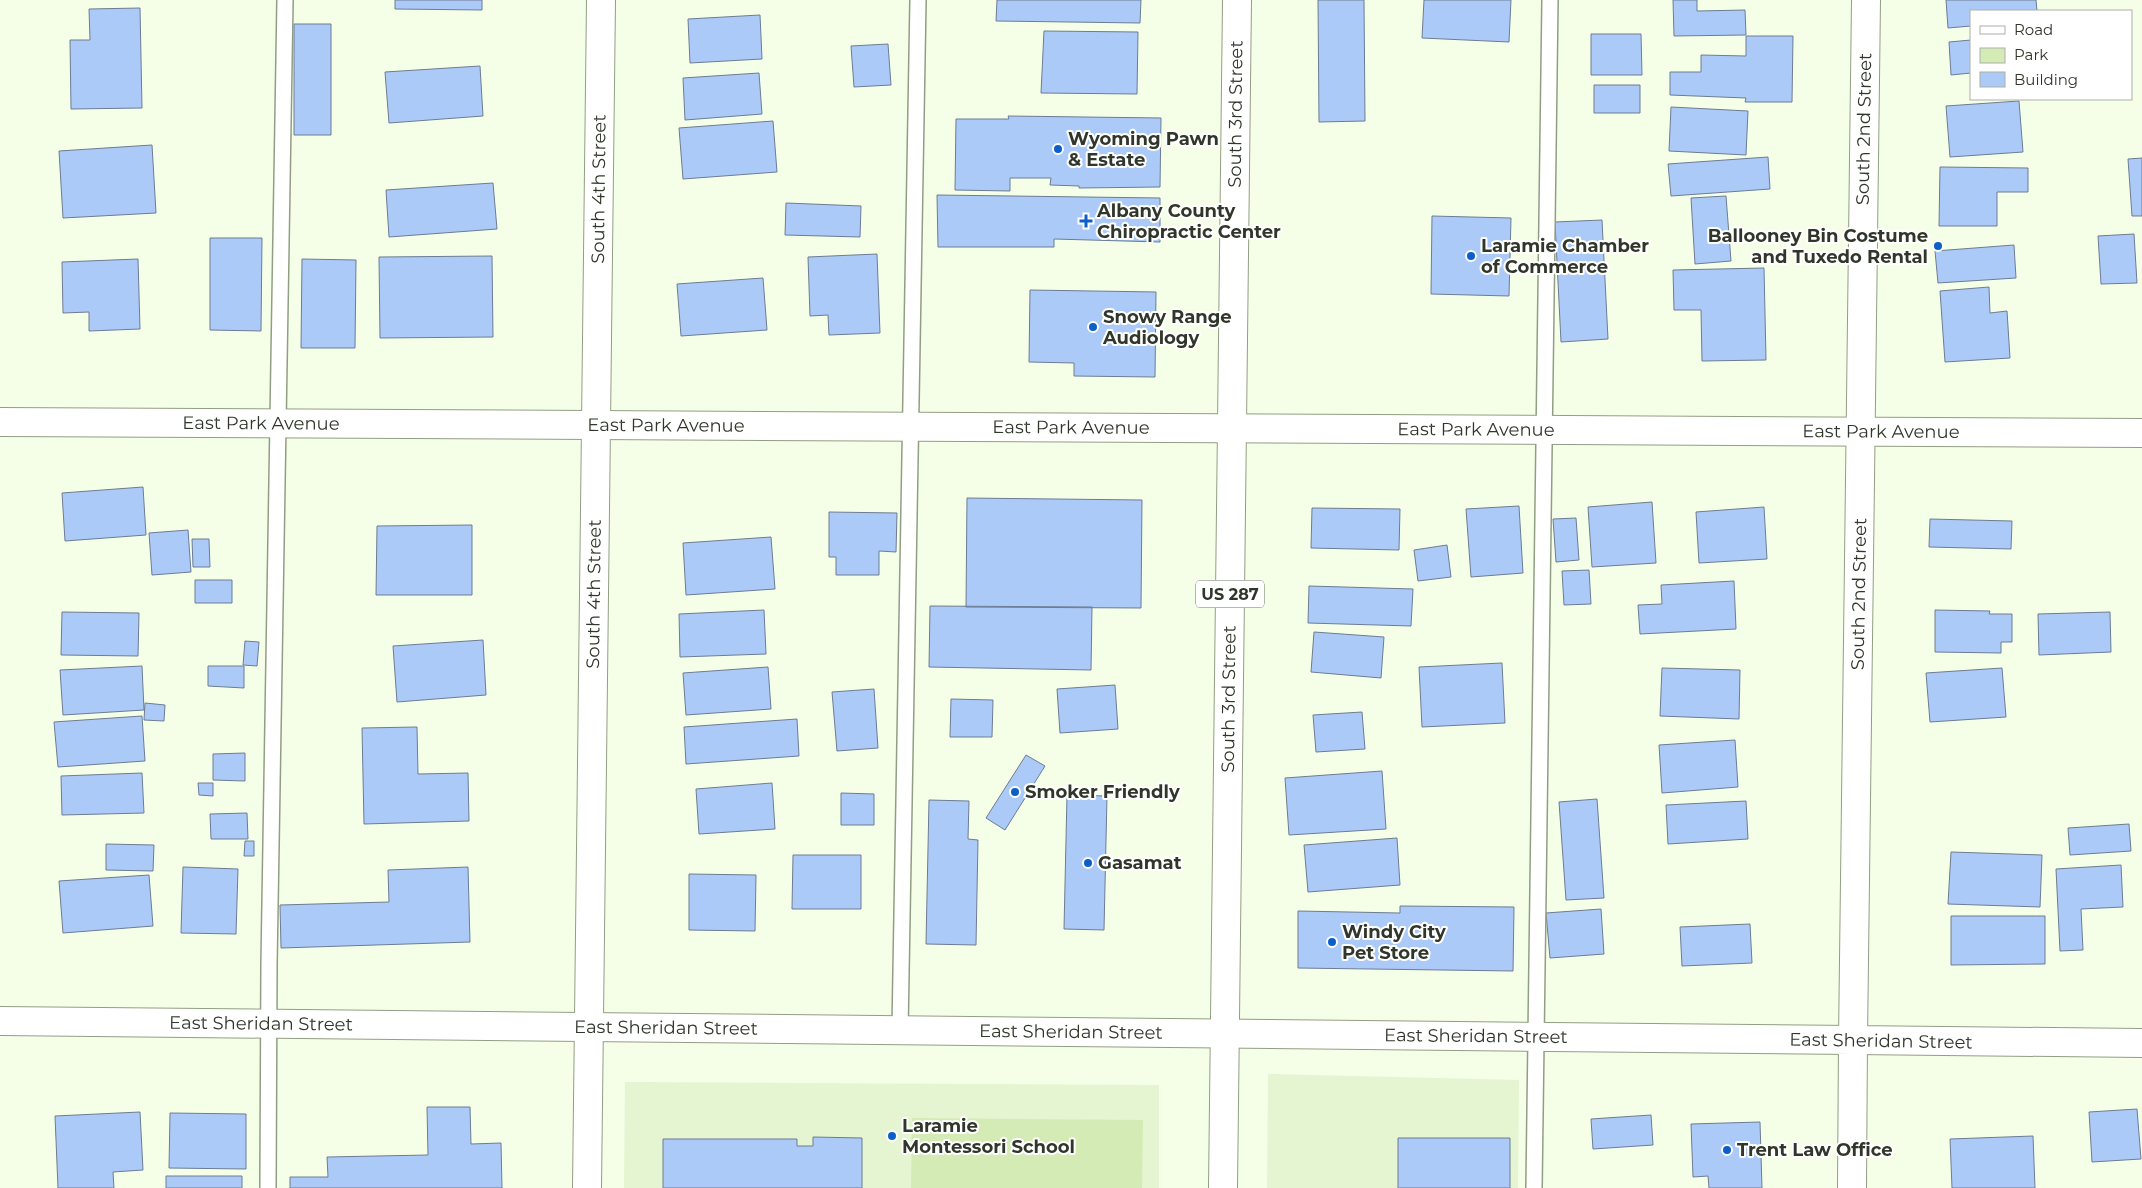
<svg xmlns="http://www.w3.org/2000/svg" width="2142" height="1188" font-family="Montserrat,sans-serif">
  <rect width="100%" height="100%" fill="#f5ffe8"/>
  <path fill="#e5f4d1" d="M 1268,1074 L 1519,1080 L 1518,1188 L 1267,1188 Z
    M 625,1082 L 1159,1085 L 1159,1188 L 624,1188 Z"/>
  <path fill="#d4ebb5" d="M 912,1118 L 1143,1120 L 1142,1188 L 911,1188 Z"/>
  <path fill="#accaf7" stroke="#6d7c93" d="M 395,0 L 482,0 L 482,10 L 395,9 Z
    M 997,0 L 1141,0 L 1140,23 L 996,21 Z
    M 1318,0 L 1364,0 L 1365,121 L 1319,122 Z
    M 1424,0 L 1511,0 L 1509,42 L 1422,38 Z
    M 1673,0 L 1697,0 L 1697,11 L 1745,10 L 1746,35 L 1674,36 Z
    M 1946,0 L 2036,0 L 2037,11 L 1971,11 L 1971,26 L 1948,28 Z
    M 140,8 L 142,108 L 71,109 L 70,40 L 90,40 L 89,9 Z
    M 760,15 L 762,59 L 690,63 L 688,19 Z
    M 294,24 L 331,24 L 331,135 L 294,135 Z
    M 1044,31 L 1138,32 L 1137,94 L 1041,93 Z
    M 1591,34 L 1641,34 L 1642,75 L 1591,75 Z
    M 1746,36 L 1793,36 L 1792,102 L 1745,102 L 1746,98 L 1670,95 L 1670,72 L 1701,72 L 1701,55 L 1746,56 Z
    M 1971,40 L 1971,73 L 1951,75 L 1949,42 Z
    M 888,44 L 891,85 L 854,87 L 851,46 Z
    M 480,66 L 483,116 L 389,123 L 385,72 Z
    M 759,73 L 762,114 L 685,120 L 683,78 Z
    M 1594,85 L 1640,85 L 1640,113 L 1594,113 Z
    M 2019,101 L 2023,152 L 1950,157 L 1946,106 Z
    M 1671,107 L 1748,111 L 1746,155 L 1669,151 Z
    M 1008,116 L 1161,118 L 1160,187 L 1079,188 L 1079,186 L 1050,185 L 1051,178 L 1010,178 L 1010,191 L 955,190 L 956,119 L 1009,119 Z
    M 773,121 L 777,172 L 683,179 L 679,128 Z
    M 152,145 L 156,213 L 63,218 L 59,151 Z
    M 1768,157 L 1770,189 L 1671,196 L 1668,164 Z
    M 2142,158 L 2142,216 L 2132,216 L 2128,159 Z
    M 1940,167 L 2028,168 L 2028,192 L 1997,192 L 1997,226 L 1939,226 Z
    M 493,183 L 497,229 L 389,237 L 386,190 Z
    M 937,195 L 1160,198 L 1160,242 L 1054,239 L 1054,247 L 938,247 Z
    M 1726,196 L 1731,261 L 1695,264 L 1691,198 Z
    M 786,203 L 861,206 L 860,237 L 785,235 Z
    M 1432,216 L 1511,218 L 1509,296 L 1431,294 Z
    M 1602,220 L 1608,339 L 1561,342 L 1555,222 Z
    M 2134,234 L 2137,283 L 2101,284 L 2098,236 Z
    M 210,238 L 262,238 L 261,331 L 210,330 Z
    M 2014,245 L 2016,278 L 1938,283 L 1935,251 Z
    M 877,254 L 880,333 L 829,335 L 828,315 L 810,316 L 808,257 Z
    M 492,256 L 493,337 L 380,338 L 379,257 Z
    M 138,259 L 140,329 L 89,331 L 89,312 L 63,313 L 62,262 Z
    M 302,259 L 356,260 L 355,348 L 301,348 Z
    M 1764,268 L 1766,360 L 1702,361 L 1701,310 L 1674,310 L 1673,270 Z
    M 763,278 L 767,330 L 681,336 L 677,284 Z
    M 1989,287 L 1990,313 L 2007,311 L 2010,358 L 1945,362 L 1940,291 Z
    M 1030,290 L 1156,292 L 1155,377 L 1074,376 L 1074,363 L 1029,362 Z
    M 143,487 L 146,535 L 65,541 L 62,493 Z
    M 967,498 L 1142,500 L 1141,608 L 966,607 Z
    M 1652,502 L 1656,563 L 1592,567 L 1588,507 Z
    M 1519,506 L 1523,573 L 1471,577 L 1466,509 Z
    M 1764,507 L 1767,559 L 1699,563 L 1696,512 Z
    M 1312,508 L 1400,509 L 1399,550 L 1311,548 Z
    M 829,512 L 897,513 L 896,552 L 879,551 L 879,575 L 836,575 L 836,557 L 829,557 Z
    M 1576,518 L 1579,560 L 1556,562 L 1553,519 Z
    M 1930,519 L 2012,521 L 2011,549 L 1929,547 Z
    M 472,525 L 472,595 L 376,595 L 377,526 Z
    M 188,530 L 191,572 L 152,575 L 149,533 Z
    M 771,537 L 775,589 L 686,595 L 683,543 Z
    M 192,539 L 209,539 L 210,567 L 193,567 Z
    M 1447,545 L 1451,577 L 1418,581 L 1414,550 Z
    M 1589,570 L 1591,604 L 1564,605 L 1562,571 Z
    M 195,580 L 232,580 L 232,603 L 195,603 Z
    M 1734,581 L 1736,629 L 1640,634 L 1638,605 L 1662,604 L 1661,585 Z
    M 1309,586 L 1413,589 L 1411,626 L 1308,623 Z
    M 930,606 L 1092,607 L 1091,670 L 929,667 Z
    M 764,610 L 766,654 L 680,657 L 679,614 Z
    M 1935,610 L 1990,611 L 1989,614 L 2012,614 L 2012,642 L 2001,642 L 2001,653 L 1935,652 Z
    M 62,612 L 139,613 L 138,656 L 61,655 Z
    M 2110,612 L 2111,652 L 2039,655 L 2038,614 Z
    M 1314,632 L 1384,637 L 1381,678 L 1311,672 Z
    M 483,640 L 486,695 L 397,702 L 393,646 Z
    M 245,641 L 259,642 L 257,666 L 243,665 Z
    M 1502,663 L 1505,723 L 1422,727 L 1419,667 Z
    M 142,666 L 144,710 L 63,715 L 60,670 Z
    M 208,666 L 244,666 L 244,688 L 208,686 Z
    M 768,667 L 771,709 L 686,715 L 683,673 Z
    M 1662,668 L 1740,670 L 1739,719 L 1660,716 Z
    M 2002,668 L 2006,717 L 1930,722 L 1926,673 Z
    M 1115,685 L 1118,729 L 1060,733 L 1057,689 Z
    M 874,689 L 878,748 L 837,751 L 832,692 Z
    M 951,699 L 993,700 L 992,737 L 950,737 Z
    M 145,703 L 165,705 L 164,721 L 144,720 Z
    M 1362,712 L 1365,749 L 1316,752 L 1313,715 Z
    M 142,716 L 145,761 L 58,767 L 54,722 Z
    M 797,719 L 799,756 L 686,764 L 684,727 Z
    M 417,727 L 418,774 L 468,773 L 469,821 L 364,824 L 362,728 Z
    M 1735,740 L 1738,787 L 1662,793 L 1659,745 Z
    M 245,753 L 245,781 L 213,780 L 213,754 Z
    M 1026,755 L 1045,766 L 1005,830 L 986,818 Z
    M 1382,771 L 1386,829 L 1289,835 L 1285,778 Z
    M 142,773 L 144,813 L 62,815 L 61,776 Z
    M 198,783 L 213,783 L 213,796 L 199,795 Z
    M 772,783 L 775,829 L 699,834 L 696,789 Z
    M 841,793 L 874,794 L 874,825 L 841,825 Z
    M 1067,795 L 1107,796 L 1104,930 L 1064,929 Z
    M 1597,799 L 1604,898 L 1566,900 L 1559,802 Z
    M 929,800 L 969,801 L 968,839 L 978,840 L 976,945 L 926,944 Z
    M 1746,801 L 1748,839 L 1668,844 L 1666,805 Z
    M 247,813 L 248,839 L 211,839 L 210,814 Z
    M 2129,824 L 2131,851 L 2070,855 L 2068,828 Z
    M 1397,838 L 1400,885 L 1308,892 L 1304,845 Z
    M 245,841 L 254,841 L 254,856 L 244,856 Z
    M 106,844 L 154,845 L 153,871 L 106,870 Z
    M 1951,852 L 2042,855 L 2040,907 L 1948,904 Z
    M 793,855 L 861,855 L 861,909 L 792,909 Z
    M 2121,865 L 2123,907 L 2081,909 L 2083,950 L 2060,951 L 2056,869 Z
    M 183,867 L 238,869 L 236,934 L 181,933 Z
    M 468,867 L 470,942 L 281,948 L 280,905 L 389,902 L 388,870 Z
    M 689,874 L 756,875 L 755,931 L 689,930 Z
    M 149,875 L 153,926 L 63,933 L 59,881 Z
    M 1400,906 L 1514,907 L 1513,971 L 1298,968 L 1298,911 L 1400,913 Z
    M 1601,909 L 1604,954 L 1550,958 L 1546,913 Z
    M 1951,916 L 2045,916 L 2045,964 L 1951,965 Z
    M 1750,924 L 1752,963 L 1682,966 L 1680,927 Z
    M 427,1107 L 470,1107 L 471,1144 L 501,1143 L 502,1188 L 290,1188 L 290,1177 L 328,1177 L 327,1157 L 428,1155 Z
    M 2137,1109 L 2141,1159 L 2092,1162 L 2089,1112 Z
    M 140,1112 L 143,1170 L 113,1172 L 114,1188 L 58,1188 L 55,1116 Z
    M 170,1113 L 246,1114 L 246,1169 L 169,1168 Z
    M 1651,1115 L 1653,1145 L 1593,1149 L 1591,1119 Z
    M 1760,1122 L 1762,1188 L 1709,1188 L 1708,1176 L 1693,1177 L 1691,1124 Z
    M 2033,1136 L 2035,1188 L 1952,1188 L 1950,1139 Z
    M 813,1137 L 862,1138 L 862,1188 L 663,1188 L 663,1139 L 797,1139 L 797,1146 L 813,1146 Z
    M 1398,1138 L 1510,1138 L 1510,1188 L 1398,1188 Z
    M 166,1176 L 242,1176 L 242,1188 L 166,1188 Z"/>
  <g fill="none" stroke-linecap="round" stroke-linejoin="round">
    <defs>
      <path id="lane" d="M 900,1030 L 918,0
        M 268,1188 L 269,965 L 285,0
        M 1534,1188 L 1550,0"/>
      <g id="street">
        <path d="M 1866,0 L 1853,1040 L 2142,1043"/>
        <path id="s1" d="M 0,422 L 2142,433"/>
      </g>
      <g id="secondary">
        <path id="s2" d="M 0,1021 L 1853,1040 L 1852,1188"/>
        <path id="s3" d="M 587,1188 L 601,0"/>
      </g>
      <g id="primary">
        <path id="s4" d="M 1223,1188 L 1237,0"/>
      </g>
    </defs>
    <use href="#lane" stroke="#929e83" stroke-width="18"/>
    <use href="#street" stroke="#929e83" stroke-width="30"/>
    <use href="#secondary" stroke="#929e83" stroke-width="30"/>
    <use href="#primary" stroke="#929e83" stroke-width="30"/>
    <use href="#lane" stroke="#fff" stroke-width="15"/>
    <use href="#street" stroke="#fff" stroke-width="28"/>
    <use href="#secondary" stroke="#fff" stroke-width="28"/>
    <use href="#primary" stroke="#fff" stroke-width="28"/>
  </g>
  <g fill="#0c5ec8" stroke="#fff" stroke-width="2">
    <circle cx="1058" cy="149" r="5"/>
    <path d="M1083.5 213.5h5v5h5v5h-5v5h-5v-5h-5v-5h5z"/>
    <circle cx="1938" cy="246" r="5"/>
    <circle cx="1471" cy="256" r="5"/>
    <circle cx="1093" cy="327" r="5"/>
    <circle cx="1015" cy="792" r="5"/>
    <circle cx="1088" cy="863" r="5"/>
    <circle cx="1332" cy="942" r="5"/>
    <circle cx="892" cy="1136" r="5"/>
    <circle cx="1727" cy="1150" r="5"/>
  </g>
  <g text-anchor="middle" stroke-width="4" stroke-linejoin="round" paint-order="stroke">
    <rect fill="#fff" stroke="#6f726b" stroke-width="1" x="1196" y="580.5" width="68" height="27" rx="4"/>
    <g font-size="16" font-weight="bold" fill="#31362b">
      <text x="1230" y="600">US 287</text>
    </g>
    <g font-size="18" fill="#31362b" stroke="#fff">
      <text dy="6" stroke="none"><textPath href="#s4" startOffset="1074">South 3rd Street</textPath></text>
      <text transform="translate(1864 129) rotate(-89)" y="6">South 2nd Street</text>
      <text dy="6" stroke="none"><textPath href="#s3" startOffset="999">South 4th Street</textPath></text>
      <text dy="6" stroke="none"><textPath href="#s1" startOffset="261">East Park Avenue</textPath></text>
      <text dy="6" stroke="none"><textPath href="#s1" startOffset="666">East Park Avenue</textPath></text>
      <text dy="6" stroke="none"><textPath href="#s1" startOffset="1071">East Park Avenue</textPath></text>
      <text dy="6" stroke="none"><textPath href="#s1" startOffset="1476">East Park Avenue</textPath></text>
      <text dy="6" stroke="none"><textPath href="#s1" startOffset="1881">East Park Avenue</textPath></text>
      <text dy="6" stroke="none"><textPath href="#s3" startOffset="594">South 4th Street</textPath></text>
      <text transform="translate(1859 594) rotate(-89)" y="6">South 2nd Street</text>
      <text dy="6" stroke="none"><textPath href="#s4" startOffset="489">South 3rd Street</textPath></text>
      <text dy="6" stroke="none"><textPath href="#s2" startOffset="261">East Sheridan Street</textPath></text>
      <text dy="6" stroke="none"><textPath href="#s2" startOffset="666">East Sheridan Street</textPath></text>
      <text dy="6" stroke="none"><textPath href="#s2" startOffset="1071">East Sheridan Street</textPath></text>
      <text dy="6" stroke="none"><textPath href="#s2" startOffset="1476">East Sheridan Street</textPath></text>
      <text transform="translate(1881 1041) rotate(1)" y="6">East Sheridan Street</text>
    </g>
    <g font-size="18" font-weight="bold" fill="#31362b" stroke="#fff" text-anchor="start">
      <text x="1068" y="145">Wyoming Pawn<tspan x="1068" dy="21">&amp; Estate</tspan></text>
      <text x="1097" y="217">Albany County<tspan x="1097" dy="21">Chiropractic Center</tspan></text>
      <text x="1928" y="242" text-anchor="end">Ballooney Bin Costume<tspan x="1928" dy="21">and Tuxedo Rental</tspan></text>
      <text x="1481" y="252">Laramie Chamber<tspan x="1481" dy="21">of Commerce</tspan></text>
      <text x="1103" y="323">Snowy Range<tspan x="1103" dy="21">Audiology</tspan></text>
      <text x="1025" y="798">Smoker Friendly</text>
      <text x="1098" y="869">Gasamat</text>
      <text x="1342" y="938">Windy City<tspan x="1342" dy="21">Pet Store</tspan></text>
      <text x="902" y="1132">Laramie<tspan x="902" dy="21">Montessori School</tspan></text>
      <text x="1737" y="1156">Trent Law Office</text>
    </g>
  </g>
  <rect x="1970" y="10" width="162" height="90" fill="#ffffff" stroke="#adafaa"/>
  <rect x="1980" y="26" width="25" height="8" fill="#ffffff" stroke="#adafaa"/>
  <text x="2014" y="35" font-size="15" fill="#31362b">Road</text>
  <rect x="1980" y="48" width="25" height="15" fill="#d4ebb5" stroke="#adafaa"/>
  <text x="2014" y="60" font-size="15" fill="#31362b">Park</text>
  <rect x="1980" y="72" width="25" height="15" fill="#accaf7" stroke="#adafaa"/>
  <text x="2014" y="85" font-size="15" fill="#31362b">Building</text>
</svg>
